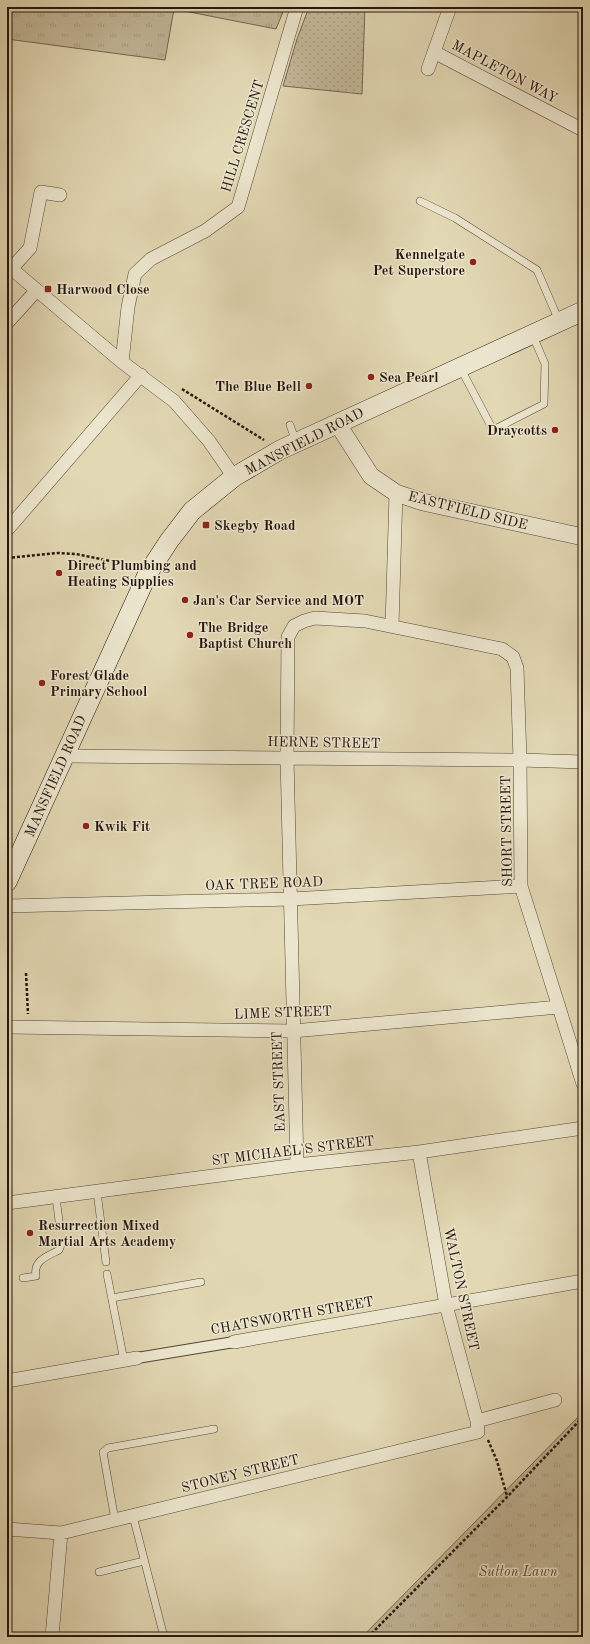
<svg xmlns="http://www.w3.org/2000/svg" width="590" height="1644" font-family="'Old Standard TT',serif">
  <defs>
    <pattern id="grass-dots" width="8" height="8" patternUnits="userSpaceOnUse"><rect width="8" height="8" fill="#c2b798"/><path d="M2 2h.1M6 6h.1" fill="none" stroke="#a79c82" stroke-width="1.8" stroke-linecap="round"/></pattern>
    <pattern id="park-tufts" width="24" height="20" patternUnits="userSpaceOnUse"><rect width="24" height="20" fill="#c2b798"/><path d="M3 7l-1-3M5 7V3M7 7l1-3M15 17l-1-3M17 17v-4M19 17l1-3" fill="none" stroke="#a79c82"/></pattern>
  </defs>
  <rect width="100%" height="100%" fill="#e2d8b4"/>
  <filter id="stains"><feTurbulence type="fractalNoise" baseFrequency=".005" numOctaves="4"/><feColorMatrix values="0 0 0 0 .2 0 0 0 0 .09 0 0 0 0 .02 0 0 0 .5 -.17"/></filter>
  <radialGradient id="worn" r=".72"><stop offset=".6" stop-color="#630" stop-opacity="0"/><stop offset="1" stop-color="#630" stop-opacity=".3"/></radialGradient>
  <path fill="url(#grass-dots)" stroke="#746652" d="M 309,7 L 365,7 L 362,94 L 283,86 L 297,39 Z"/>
  <path fill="url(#park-tufts)" stroke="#746652" d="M 7,7 L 285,7 L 276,29 L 174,9 L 165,60 L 7,39 Z
    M 583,1412 L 583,1637 L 362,1637 Z"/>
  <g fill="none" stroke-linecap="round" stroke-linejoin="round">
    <defs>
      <path id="service" d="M 420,201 L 455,218 L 537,270 L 559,321
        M 461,369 L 493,430 L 544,404 L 545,364 L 533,336
        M 290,425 L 296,442
        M 97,1192 L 106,1262
        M 56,1197 L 59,1221
        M 107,1274 L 124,1361
        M 23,1278 L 36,1276 C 33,1260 48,1256 59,1250 L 62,1242
        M 112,1298 L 201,1282
        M 133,1516 L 164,1637
        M 115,1520 L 103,1452 L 108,1448 L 214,1429
        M 99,1572 L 144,1561"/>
      <path id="pedestrian" d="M 137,1358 L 234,1342"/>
      <path id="minor" d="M 434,52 L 583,130
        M 428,69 L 450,7
        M 7,265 L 122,362 L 174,401 L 209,441 L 234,477
        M 12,268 L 30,248 L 41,192 L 60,195
        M 7,323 L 36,291
        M 122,362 L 128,307 L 135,274 L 151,259 L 205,231 L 238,207 L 297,7
        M 7,530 L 141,375
        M 392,626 L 396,493
        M 65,756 L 520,760 L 583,762
        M 7,906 L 291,899 L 521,886
        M 7,1027 L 293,1031 L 559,1007
        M 297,1165 L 287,758 L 288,637 L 294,626 L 304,621 L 315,618 L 365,621 L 502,649 L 513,657 L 517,668 L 520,760 L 521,886 L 583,1084
        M 7,1203 L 297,1165 L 419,1152 L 583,1128
        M 234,1342 L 583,1281
        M 7,1381 L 137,1358
        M 477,1421 L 555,1400
        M 7,1529 L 61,1533 L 478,1432 L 477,1421 L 446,1305 L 419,1152
        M 52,1637 L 61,1533"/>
      <path id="tertiary" d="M 337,423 L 371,476 L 396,493 L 423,502 L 583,537"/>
      <path id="secondary" d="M 7,882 L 148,573 L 169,541 L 192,511 L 234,477 L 280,450 L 583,311"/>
    </defs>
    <use href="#service" stroke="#544637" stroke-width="8"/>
    <use href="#pedestrian" stroke="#544637" stroke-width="12"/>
    <use href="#minor" stroke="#544637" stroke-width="14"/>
    <use href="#tertiary" stroke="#544637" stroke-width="18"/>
    <use href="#secondary" stroke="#25150d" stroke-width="20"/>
    <path stroke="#25150d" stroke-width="2.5" stroke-dasharray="3 2" stroke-linecap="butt" d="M 182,389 L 264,440
      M 7,558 L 58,553 L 76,554 L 135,566
      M 26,973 L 28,1014
      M 488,1440 L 497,1461 L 507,1496
      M 368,1637 L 507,1497 L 583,1417"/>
    <use href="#service" stroke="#ece6ce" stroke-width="7"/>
    <use href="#pedestrian" stroke="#ece6ce" stroke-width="10"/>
    <use href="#minor" stroke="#ece6ce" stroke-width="13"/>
    <use href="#tertiary" stroke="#ece6ce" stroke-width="17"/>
    <use href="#secondary" stroke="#ece6ce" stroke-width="19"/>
  </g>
  <g fill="#8f2418" stroke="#ece6ce" stroke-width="1.5">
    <circle cx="473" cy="262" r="4"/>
    <rect x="44" y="285" width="8" height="8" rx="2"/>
    <circle cx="371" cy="377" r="4"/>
    <circle cx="309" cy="386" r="4"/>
    <circle cx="555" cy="430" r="4"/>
    <rect x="202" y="521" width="8" height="8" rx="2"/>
    <circle cx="59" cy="573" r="4"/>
    <circle cx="185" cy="600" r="4"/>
    <circle cx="190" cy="635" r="4"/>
    <circle cx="42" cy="683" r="4"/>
    <circle cx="86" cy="826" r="4"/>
    <circle cx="30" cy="1233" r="4"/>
  </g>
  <g text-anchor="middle" stroke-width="3" stroke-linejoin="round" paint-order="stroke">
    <g font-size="14" fill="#25150d" stroke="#ece6ce">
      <text transform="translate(505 71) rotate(28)" y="5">MAPLETON WAY</text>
      <text transform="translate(242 136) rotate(-73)" y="5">HILL CRESCENT</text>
      <text transform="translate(304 441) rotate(-27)" y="5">MANSFIELD ROAD</text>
      <text transform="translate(468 510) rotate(14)" y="5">EASTFIELD SIDE</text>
      <text transform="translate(324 742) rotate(1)" y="5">HERNE STREET</text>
      <text transform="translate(55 776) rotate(-66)" y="5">MANSFIELD ROAD</text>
      <text transform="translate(506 831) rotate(-91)" y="5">SHORT STREET</text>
      <text transform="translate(264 883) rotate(-2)" y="5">OAK TREE ROAD</text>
      <text transform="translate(283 1012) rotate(-2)" y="5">LIME STREET</text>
      <text transform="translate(278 1082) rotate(-92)" y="5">EAST STREET</text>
      <text transform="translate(293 1150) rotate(-7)" y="5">ST MICHAEL'S STREET</text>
      <text transform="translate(462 1289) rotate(78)" y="5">WALTON STREET</text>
      <text transform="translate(292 1315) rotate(-10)" y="5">CHATSWORTH STREET</text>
      <text transform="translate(240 1473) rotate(-14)" y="5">STONEY STREET</text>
    </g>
    <g font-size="14" font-weight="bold" fill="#25150d" stroke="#ece6ce" text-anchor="start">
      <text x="465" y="259" text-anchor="end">Kennelgate<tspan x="465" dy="16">Pet Superstore</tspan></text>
      <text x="56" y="294">Harwood Close</text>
      <text x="379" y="382">Sea Pearl</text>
      <text x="301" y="391" text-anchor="end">The Blue Bell</text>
      <text x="547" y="435" text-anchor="end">Draycotts</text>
      <text x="214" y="530">Skegby Road</text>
      <text x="67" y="570">Direct Plumbing and<tspan x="67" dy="16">Heating Supplies</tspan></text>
      <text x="193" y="605">Jan's Car Service and MOT</text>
      <text x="198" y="632">The Bridge<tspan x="198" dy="16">Baptist Church</tspan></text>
      <text x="50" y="680">Forest Glade<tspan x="50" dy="16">Primary School</tspan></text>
      <text x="94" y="831">Kwik Fit</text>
      <text x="38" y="1230">Resurrection Mixed<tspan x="38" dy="16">Martial Arts Academy</tspan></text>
    </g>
    <g font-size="14" font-style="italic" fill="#544637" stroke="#ece6ce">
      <text x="518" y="1576">Sutton Lawn</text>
    </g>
  </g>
  <rect width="590" height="1644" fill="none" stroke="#e2d8b4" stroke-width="24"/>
  <rect x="8" y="8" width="574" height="1628" fill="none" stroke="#25150d" stroke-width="2"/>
  <rect x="12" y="12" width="566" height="1620" fill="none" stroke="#25150d"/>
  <rect width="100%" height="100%" filter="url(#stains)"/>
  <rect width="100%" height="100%" fill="url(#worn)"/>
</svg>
